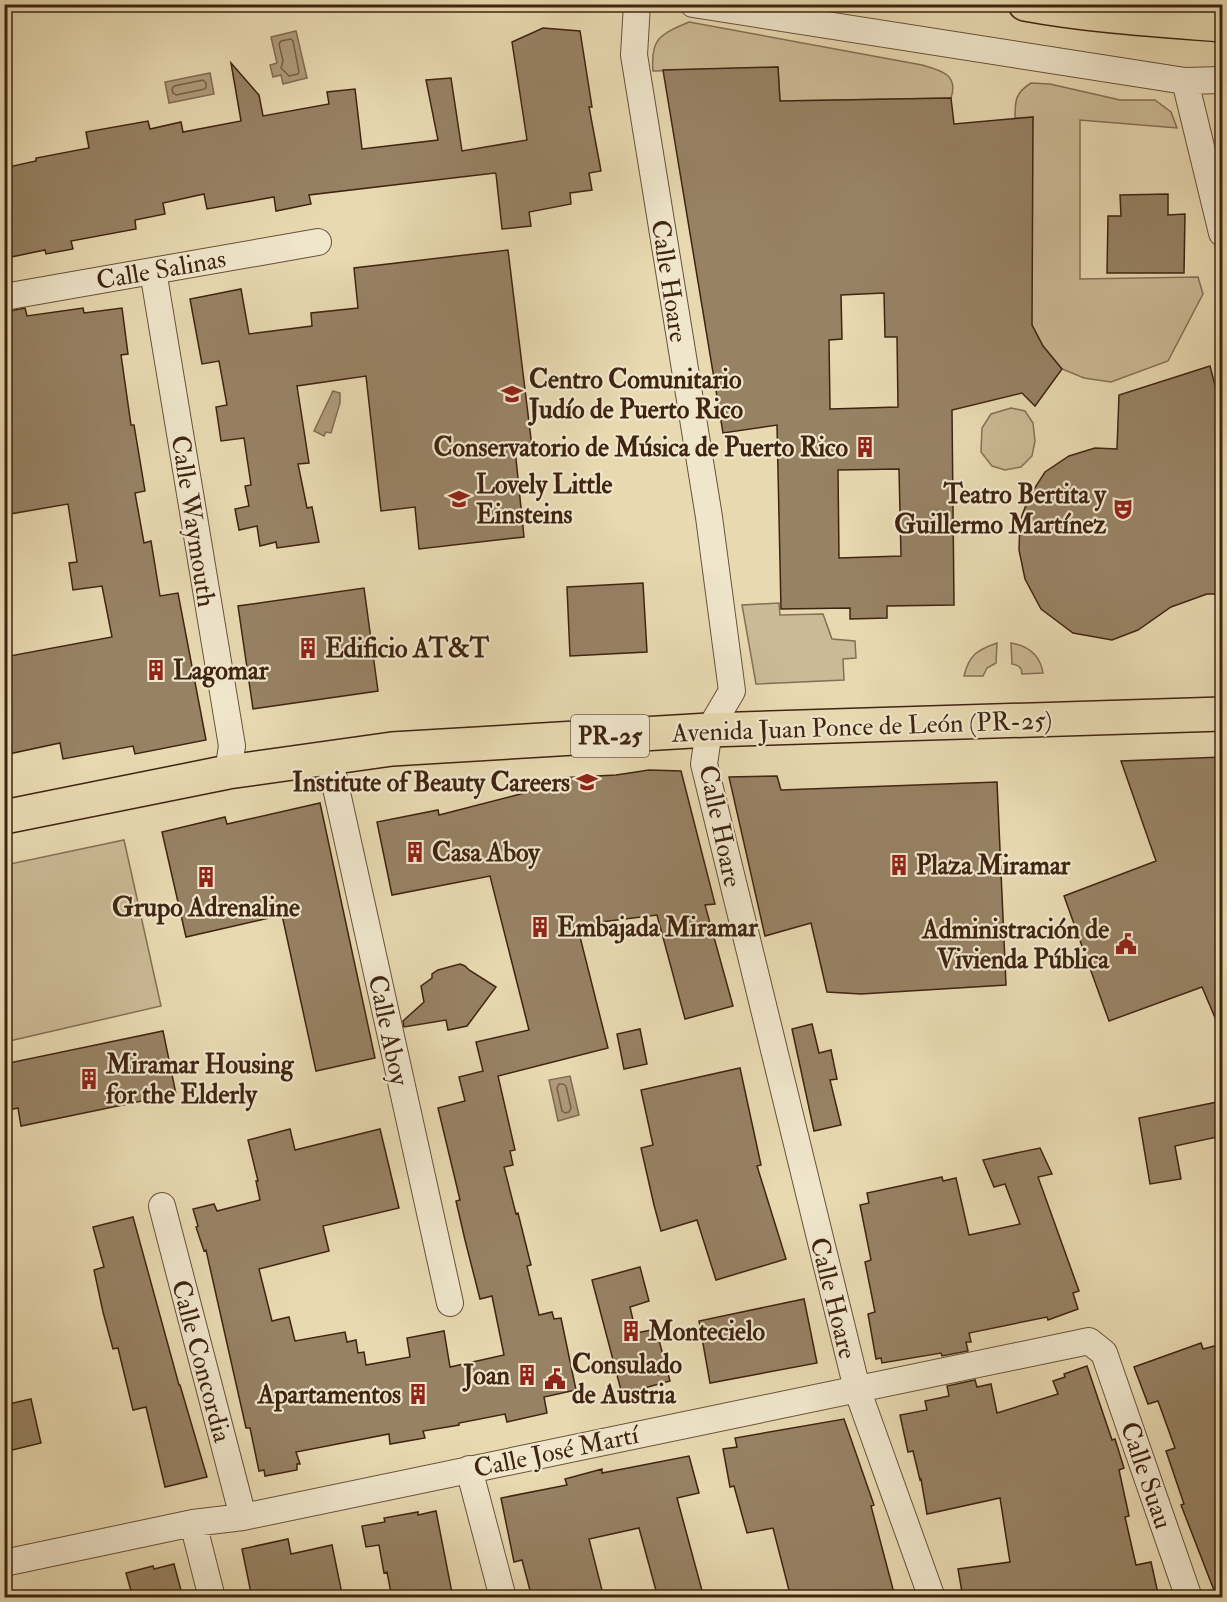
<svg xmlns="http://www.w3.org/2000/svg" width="1227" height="1602" font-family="'IM FELL Double Pica',serif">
  <rect width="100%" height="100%" fill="#e8d9b1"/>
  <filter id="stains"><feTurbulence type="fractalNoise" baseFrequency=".00333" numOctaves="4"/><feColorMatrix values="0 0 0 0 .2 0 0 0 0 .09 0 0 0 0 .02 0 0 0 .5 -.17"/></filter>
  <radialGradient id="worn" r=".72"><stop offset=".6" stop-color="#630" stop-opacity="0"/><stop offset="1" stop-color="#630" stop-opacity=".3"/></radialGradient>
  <path fill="#cbba96" stroke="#856f54" stroke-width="1.5" d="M 689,22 L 922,65 C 940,70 959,74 951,98 L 780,101 L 778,67 L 653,71 C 650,38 661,34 689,22 Z
    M 1031,83 L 1050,84 L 1120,100 L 1155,100 L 1171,112 L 1177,128 L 1080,120 L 1080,279 L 1198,277 L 1203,294 L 1168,361 L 1111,382 L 1084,378 L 1062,369 L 1043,346 L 1032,325 L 1018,282 L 1033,117 L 1015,118 C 1015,101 1015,93 1031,83 Z
    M 1011,408 L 1025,411 L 1033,423 L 1035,441 L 1032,456 L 1021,467 L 1005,470 L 992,466 L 981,452 L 982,428 L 991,414 Z
    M 779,603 L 780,615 L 823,614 L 832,639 L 855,641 L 856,658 L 843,659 L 844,680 L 756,684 L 742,605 Z
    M 997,643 L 996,663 L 987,668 L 983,676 L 964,676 C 969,655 977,650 997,643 Z
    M 1011,643 C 1029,646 1040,655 1043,673 L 1022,674 C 1022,667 1018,665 1012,664 Z
    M 124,840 L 161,1006 L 5,1042 L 5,865 Z"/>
  <path fill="#af9b7b" stroke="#826b51" stroke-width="1.5" d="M 296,31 L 307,78 L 283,84 L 281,75 L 273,77 L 270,65 L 277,63 L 271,37 Z
    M 210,73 L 214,94 L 169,103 L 165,82 Z
    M 333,391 L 340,393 L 340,403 L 331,433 L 326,432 L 324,436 L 314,431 Z
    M 570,1076 L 579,1115 L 558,1121 L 549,1080 Z"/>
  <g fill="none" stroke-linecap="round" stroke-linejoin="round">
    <path stroke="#776046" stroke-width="1.5" d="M 291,39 L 293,41 L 299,72 L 298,74 L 289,76 L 281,68 L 283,61 L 279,44 L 281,41 Z
      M 203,80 L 206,83 L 206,87 L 205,89 L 176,95 L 173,93 L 172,89 L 174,86 Z
      M 559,1084 L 563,1084 L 566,1086 L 571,1108 L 569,1112 L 565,1113 L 562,1111 L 557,1088 Z"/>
  </g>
  <path fill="#978264" stroke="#3f2411" stroke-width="1.5" fill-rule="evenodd" d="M 543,28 L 580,31 L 592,107 L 589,107 L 601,171 L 589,173 L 592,190 L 570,193 L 571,204 L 529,212 L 531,226 L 502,229 L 496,174 L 495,173 L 309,195 L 311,204 L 276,211 L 274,197 L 207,209 L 204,194 L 163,203 L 165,214 L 135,220 L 136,229 L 71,241 L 73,249 L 46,254 L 45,250 L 11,257 L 9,246 L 4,246 L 4,168 L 36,161 L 36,158 L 89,148 L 86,132 L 148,121 L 150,129 L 181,122 L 183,132 L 241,121 L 231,63 L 259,95 L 263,116 L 329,104 L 327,92 L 355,89 L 362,149 L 438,140 L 426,80 L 451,78 L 462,151 L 527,140 L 512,42 Z
    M 778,67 L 780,101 L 951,98 L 954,124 L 1033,117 L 1032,325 L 1043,346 L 1062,369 L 1035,406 L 1022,393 L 952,410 L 954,605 L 887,606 L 887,618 L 850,619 L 850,608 L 781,609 L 777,425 L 723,433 L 663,70 ZM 884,293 L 885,337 L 897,337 L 898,407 L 830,409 L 829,340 L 842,339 L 841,295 ZM 899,469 L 901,556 L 839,558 L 838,470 Z
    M 1168,194 L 1168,215 L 1185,214 L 1184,273 L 1107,273 L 1108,216 L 1121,216 L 1120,195 Z
    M 508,250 L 532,447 L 515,449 L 524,537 L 419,549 L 415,507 L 381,511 L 366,376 L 297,386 L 309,463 L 298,464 L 307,508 L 312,507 L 319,542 L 277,548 L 276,542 L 260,546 L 257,526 L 239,530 L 235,509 L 249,506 L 245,486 L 251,485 L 244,438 L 221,441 L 216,407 L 227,405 L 219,361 L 202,364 L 190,299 L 241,289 L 249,334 L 312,326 L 311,313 L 358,308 L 354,268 Z
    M 25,308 L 27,316 L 83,308 L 84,313 L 122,308 L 128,354 L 121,355 L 131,425 L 134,425 L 145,491 L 135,493 L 144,543 L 151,541 L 160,596 L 178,593 L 206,740 L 135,754 L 133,746 L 63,759 L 60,743 L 4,755 L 4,657 L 112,637 L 102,586 L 73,590 L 69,563 L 77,562 L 68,504 L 4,515 L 4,312 Z
    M 1210,366 L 1222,413 L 1222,594 L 1207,594 L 1171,607 L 1138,630 L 1112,640 L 1073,633 L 1041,609 L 1025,579 L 1019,550 L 1020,521 L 1029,497 L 1045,472 L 1069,456 L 1095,448 L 1117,449 L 1119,395 Z
    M 643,583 L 647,652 L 570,656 L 567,587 Z
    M 364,588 L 378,691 L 253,709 L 238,606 Z
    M 1222,757 L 1222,1034 L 1202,987 L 1109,1021 L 1064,896 L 1156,861 L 1121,761 Z
    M 649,770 L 681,771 L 715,904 L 705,905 L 733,1006 L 685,1019 L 657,915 L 577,925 L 608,1048 L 498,1076 L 515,1150 L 510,1151 L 513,1165 L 504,1167 L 516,1214 L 518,1213 L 531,1265 L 527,1266 L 539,1315 L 552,1312 L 554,1319 L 561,1318 L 576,1390 L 544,1397 L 547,1413 L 507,1422 L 505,1414 L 459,1423 L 459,1425 L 423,1431 L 425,1438 L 390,1444 L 389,1434 L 296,1452 L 300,1464 L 297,1464 L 297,1470 L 265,1476 L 264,1470 L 259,1471 L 250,1428 L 246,1428 L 206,1250 L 204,1251 L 196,1227 L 198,1226 L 193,1209 L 214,1204 L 217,1211 L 260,1200 L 256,1181 L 258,1181 L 248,1140 L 290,1129 L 295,1150 L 380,1129 L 399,1208 L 323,1226 L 329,1251 L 259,1269 L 272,1321 L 289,1317 L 295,1341 L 345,1332 L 347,1342 L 356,1340 L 358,1353 L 364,1352 L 366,1365 L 410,1357 L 407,1338 L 444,1331 L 450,1367 L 504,1355 L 492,1296 L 480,1299 L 465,1240 L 456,1201 L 460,1200 L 438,1108 L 465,1101 L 459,1077 L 483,1071 L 476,1042 L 529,1030 L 490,876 L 392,895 L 377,822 L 438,810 L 439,815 L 559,784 L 557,778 L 616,775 Z
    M 777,776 L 781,790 L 997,782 L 1006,985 L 861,994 L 827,992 L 811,923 L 765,936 L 729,777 Z
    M 320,803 L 375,1058 L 316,1071 L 282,915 L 186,937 L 162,832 L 225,817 L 227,824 Z
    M 460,964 L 465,966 L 469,970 L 496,987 L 467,1026 L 448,1030 L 446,1020 L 404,1027 L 403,1021 L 424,1002 L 421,986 L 432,978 L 432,974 L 438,970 Z
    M 812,1024 L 819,1053 L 831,1050 L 837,1079 L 830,1080 L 841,1125 L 814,1131 L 792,1029 Z
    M 640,1029 L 647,1064 L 624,1069 L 617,1034 Z
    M 163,1031 L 176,1094 L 21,1126 L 18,1108 L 4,1111 L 4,1064 Z
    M 740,1068 L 761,1165 L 757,1166 L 786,1259 L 716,1280 L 697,1220 L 661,1231 L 654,1205 L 641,1148 L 653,1145 L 641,1090 Z
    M 1222,1101 L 1222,1136 L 1175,1146 L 1181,1179 L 1150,1184 L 1139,1118 Z
    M 1040,1148 L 1052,1174 L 1038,1177 L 1079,1291 L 1073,1293 L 1078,1309 L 1048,1320 L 1047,1317 L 969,1333 L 971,1342 L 966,1342 L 968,1351 L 942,1356 L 941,1353 L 882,1363 L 881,1358 L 876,1359 L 868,1314 L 875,1312 L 865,1262 L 871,1260 L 860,1205 L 869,1203 L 867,1193 L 942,1177 L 943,1181 L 956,1178 L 969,1235 L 1020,1224 L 1005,1184 L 994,1187 L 983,1160 Z
    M 133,1217 L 179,1385 L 180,1385 L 207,1477 L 165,1487 L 146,1407 L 133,1410 L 118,1348 L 113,1349 L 103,1312 L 94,1270 L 104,1267 L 93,1227 Z
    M 640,1267 L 649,1301 L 630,1307 L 636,1333 L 656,1329 L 670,1381 L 622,1394 L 592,1280 Z
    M 804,1299 L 817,1363 L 710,1383 L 699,1321 Z
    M 1201,1343 L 1203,1349 L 1222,1344 L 1222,1598 L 1217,1598 L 1181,1505 L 1184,1504 L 1166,1451 L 1175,1448 L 1158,1401 L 1148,1404 L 1134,1367 Z
    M 1087,1366 L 1112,1440 L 1115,1439 L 1124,1468 L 1119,1470 L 1129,1516 L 1125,1517 L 1136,1565 L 1151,1562 L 1159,1598 L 963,1598 L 958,1569 L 1010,1562 L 1000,1498 L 927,1514 L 921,1479 L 920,1480 L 913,1451 L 908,1452 L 900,1415 L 927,1410 L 925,1401 L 949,1396 L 947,1386 L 975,1380 L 977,1387 L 991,1384 L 997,1413 L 1058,1394 L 1053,1381 L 1065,1377 L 1064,1374 Z
    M 31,1399 L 41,1443 L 4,1452 L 4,1405 Z
    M 844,1419 L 874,1505 L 871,1506 L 894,1593 L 877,1598 L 791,1598 L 773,1528 L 747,1533 L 734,1486 L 730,1487 L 723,1449 L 737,1447 L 735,1438 Z
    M 689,1456 L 699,1493 L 677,1498 L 704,1598 L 658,1598 L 639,1528 L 589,1539 L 604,1598 L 532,1598 L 522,1560 L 514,1562 L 501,1498 L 567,1485 L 565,1479 L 602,1469 L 602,1473 Z
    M 436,1511 L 453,1598 L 392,1598 L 387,1572 L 384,1573 L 379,1545 L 366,1547 L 362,1526 L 385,1522 L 384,1518 L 418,1512 L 418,1515 Z
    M 288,1539 L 291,1554 L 332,1545 L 342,1594 L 327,1598 L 252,1598 L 242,1549 Z
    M 174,1564 L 183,1598 L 133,1598 L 126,1573 L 153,1566 L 154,1569 Z"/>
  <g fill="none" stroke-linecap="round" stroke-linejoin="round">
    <defs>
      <path id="street" d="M 637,4 L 634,55 L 709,517 L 732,691 L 709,730 L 704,764 L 857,1389 L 932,1598
        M 693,4 L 1185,81 L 1222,80
        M 1185,81 L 1222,233
        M 153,271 L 232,746 L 228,772
        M 4,297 L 318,242
        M 328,757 L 334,779 L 450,1303
        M 162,1206 L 243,1517
        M 469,1469 L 503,1598
        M 193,1523 L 212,1598
        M 4,1563 L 193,1523 L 243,1517 L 1089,1341 L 1104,1353 L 1189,1598"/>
      <path id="primary" d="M 4,817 L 228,772 L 392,749 L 709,730 L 1222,714"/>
      <path id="highway" d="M 1025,4 C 1090,16 1157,20 1222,25"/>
    </defs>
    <use href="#street" stroke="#695139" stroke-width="28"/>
    <use href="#primary" stroke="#3f2411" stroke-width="36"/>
    <use href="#highway" stroke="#3f2411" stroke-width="36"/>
    <use href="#street" stroke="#f0e6cc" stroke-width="26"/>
    <use href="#primary" stroke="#e8d9b1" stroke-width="33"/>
    <use href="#highway" stroke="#e8d9b1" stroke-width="33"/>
  </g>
  <defs>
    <symbol id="school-bare" viewBox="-9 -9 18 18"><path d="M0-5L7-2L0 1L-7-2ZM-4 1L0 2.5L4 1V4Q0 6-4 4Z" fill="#8f2418" stroke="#f0e6cc" stroke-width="2.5" paint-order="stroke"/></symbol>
    <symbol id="building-bare" viewBox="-9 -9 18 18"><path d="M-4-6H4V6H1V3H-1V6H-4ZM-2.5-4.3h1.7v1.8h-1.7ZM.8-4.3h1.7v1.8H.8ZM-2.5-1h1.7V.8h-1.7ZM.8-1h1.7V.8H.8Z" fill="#8f2418" stroke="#f0e6cc" stroke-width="2.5" paint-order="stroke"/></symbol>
    <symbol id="theatre-bare" viewBox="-9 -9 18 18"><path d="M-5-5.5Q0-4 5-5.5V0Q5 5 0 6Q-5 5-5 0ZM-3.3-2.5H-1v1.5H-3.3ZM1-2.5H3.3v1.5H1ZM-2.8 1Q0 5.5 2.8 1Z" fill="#8f2418" stroke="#f0e6cc" stroke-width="2.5" paint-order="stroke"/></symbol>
    <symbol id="civic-bare" viewBox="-9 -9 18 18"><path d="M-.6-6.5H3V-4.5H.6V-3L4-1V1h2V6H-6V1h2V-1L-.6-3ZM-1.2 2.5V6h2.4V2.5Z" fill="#8f2418" stroke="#f0e6cc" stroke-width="2.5" paint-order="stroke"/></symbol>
  </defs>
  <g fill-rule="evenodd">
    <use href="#school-bare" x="497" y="379" width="30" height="30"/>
    <use href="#building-bare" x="850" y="432" width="30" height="30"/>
    <use href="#school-bare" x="444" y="484" width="30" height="30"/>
    <use href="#theatre-bare" x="1108" y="494" width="30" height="30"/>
    <use href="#building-bare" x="293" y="633" width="30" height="30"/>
    <use href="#building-bare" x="141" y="655" width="30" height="30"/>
    <use href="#school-bare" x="572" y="767" width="30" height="30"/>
    <use href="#building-bare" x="400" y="837" width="30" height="30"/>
    <use href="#building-bare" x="884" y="850" width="30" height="30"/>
    <use href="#building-bare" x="191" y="862" width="30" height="30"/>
    <use href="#building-bare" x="525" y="912" width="30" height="30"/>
    <use href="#civic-bare" x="1111" y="929" width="30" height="30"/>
    <use href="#building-bare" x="74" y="1064" width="30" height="30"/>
    <use href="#building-bare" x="616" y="1316" width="30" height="30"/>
    <use href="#building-bare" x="512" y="1360" width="30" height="30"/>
    <use href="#civic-bare" x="540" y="1364" width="30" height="30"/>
    <use href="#building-bare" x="403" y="1379" width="30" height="30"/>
  </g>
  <g text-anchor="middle" stroke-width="4.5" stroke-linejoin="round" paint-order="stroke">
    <rect fill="#f0e6cc" stroke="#745e49" stroke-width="1.5" x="571" y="715" width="78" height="42" rx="4.5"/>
    <g font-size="24" font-weight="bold" fill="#3f2411">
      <text x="610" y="744">PR-25</text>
    </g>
    <g font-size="26" fill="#3f2411" stroke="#f0e6cc">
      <text transform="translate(161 269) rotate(-10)" y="9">Calle Salinas</text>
      <text transform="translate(670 281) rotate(81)" y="9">Calle Hoare</text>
      <text transform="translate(194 521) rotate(81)" y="9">Calle Waymouth</text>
      <text transform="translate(862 726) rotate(-2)" y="9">Avenida Juan Ponce de León (PR-25)</text>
      <text transform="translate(721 826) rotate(78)" y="9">Calle Hoare</text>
      <text transform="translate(389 1030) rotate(78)" y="9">Calle Aboy</text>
      <text transform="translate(834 1298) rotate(76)" y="9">Calle Hoare</text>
      <text transform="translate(202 1361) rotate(75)" y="9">Calle Concordia</text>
      <text transform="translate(556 1451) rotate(-12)" y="9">Calle José Martí</text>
      <text transform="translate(1147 1475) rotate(71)" y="9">Calle Suau</text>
    </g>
    <g font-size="26" font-weight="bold" fill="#3f2411" stroke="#f0e6cc" text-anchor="start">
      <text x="529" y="388">Centro Comunitario<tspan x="529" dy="30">Judío de Puerto Rico</tspan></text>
      <text x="848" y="456" text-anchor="end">Conservatorio de Música de Puerto Rico</text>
      <text x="476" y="493">Lovely Little<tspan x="476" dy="30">Einsteins</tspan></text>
      <text x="1106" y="503" text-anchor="end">Teatro Bertita y<tspan x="1106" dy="30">Guillermo Martínez</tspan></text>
      <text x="325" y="657">Edificio AT&amp;T</text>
      <text x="173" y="679">Lagomar</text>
      <text x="570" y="791" text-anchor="end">Institute of Beauty Careers</text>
      <text x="432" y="861">Casa Aboy</text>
      <text x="916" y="874">Plaza Miramar</text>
      <text x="206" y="916" text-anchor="middle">Grupo Adrenaline</text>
      <text x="557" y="936">Embajada Miramar</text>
      <text x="1109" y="938" text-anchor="end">Administración de<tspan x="1109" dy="30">Vivienda Pública</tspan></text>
      <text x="106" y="1073">Miramar Housing<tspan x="106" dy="30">for the Elderly</tspan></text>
      <text x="648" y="1340">Montecielo</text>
      <text x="572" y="1373">Consulado<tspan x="572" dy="30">de Austria</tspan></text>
      <text x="510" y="1384" text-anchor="end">Joan</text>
      <text x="401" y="1403" text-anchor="end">Apartamentos</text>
    </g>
  </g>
  <rect width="1227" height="1602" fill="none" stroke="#e8d9b1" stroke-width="24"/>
  <rect x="6" y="6" width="1215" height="1590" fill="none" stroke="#3f2411" stroke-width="3"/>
  <rect x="12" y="12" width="1203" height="1578" fill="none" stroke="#3f2411" stroke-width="1.5"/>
  <rect width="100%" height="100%" filter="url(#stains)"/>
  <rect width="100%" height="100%" fill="url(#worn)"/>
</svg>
